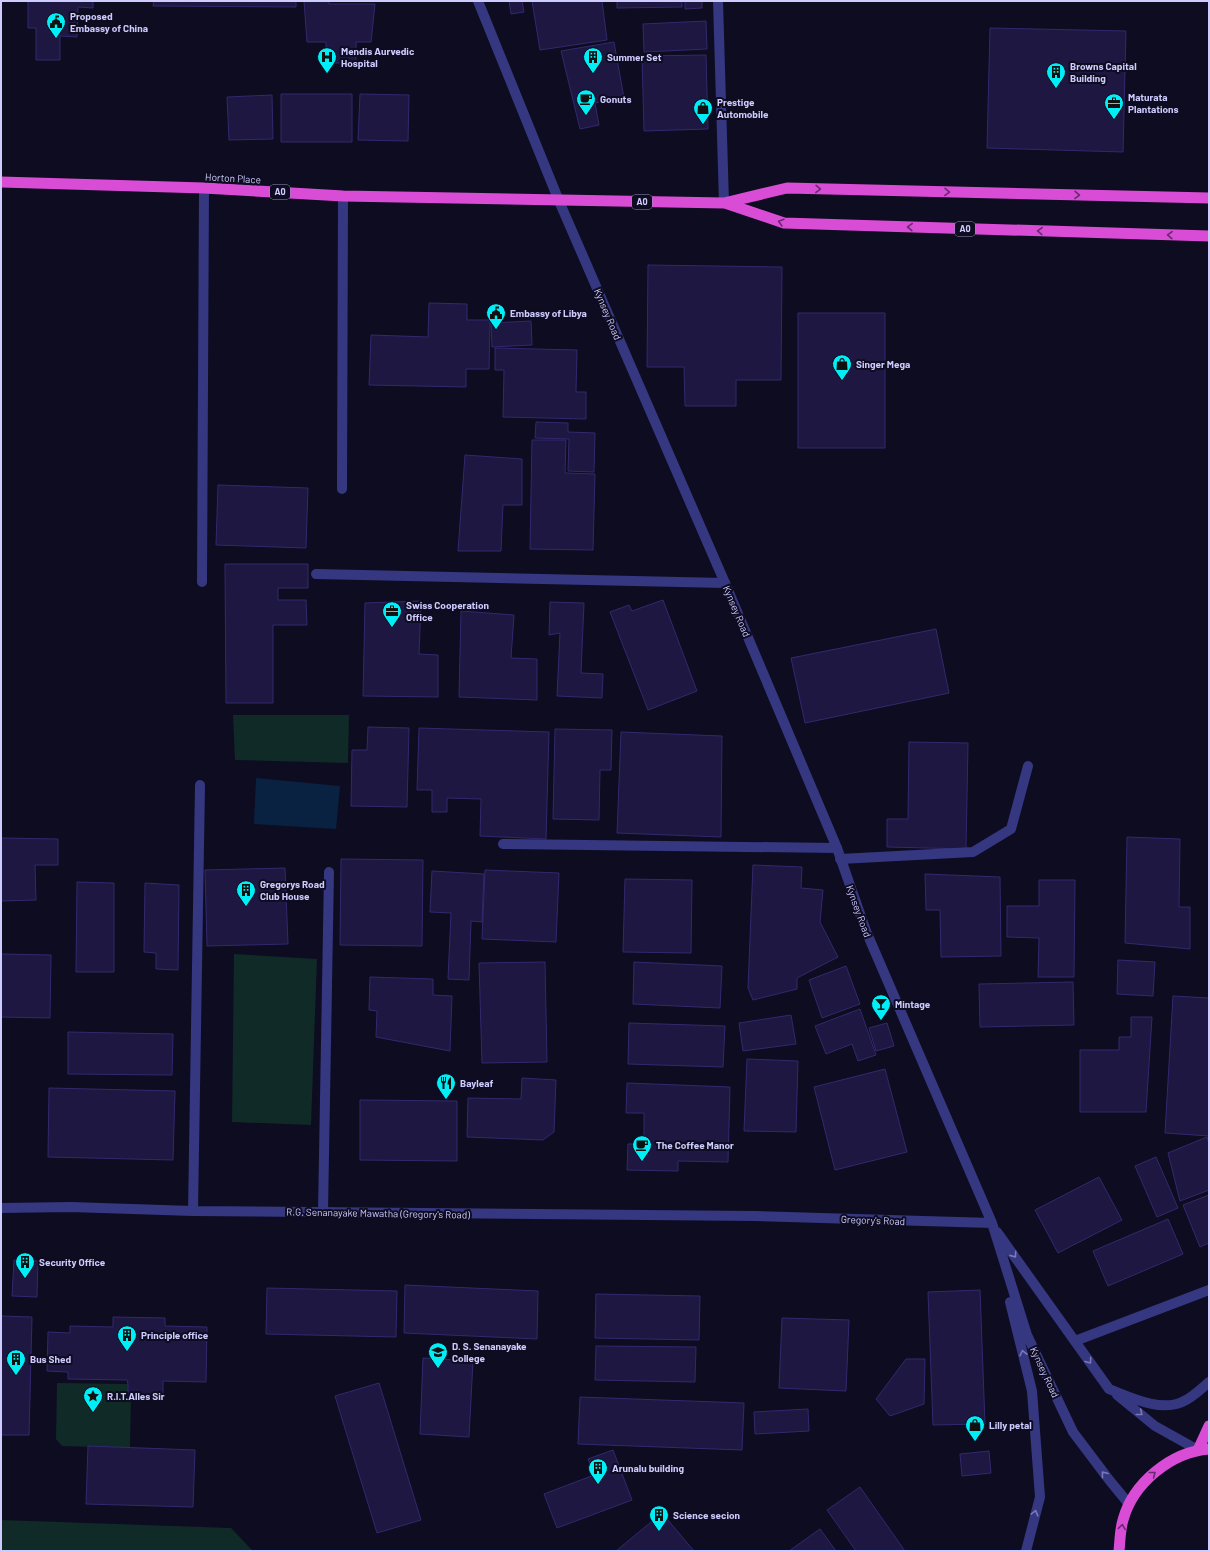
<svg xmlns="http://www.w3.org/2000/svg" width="1210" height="1552" font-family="Barlow,sans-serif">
  <rect width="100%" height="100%" fill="#0e0c20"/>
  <path fill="#0f2a27" d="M 233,715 L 349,715 L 348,763 L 235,760 Z
    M 234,954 L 317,959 L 311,1125 L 232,1122 Z
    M 57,1383 L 128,1384 L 128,1395 L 131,1395 L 130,1448 L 62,1446 L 56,1439 Z
    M 1,1520 L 231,1528 L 253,1551 L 1,1551 Z"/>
  <path fill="#092242" d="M 256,778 L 340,786 L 336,829 L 254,824 Z"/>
  <path fill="#1d1742" stroke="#32296e" d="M 28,1 L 93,1 L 93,8 L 78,7 L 77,37 L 60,36 L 60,60 L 36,60 L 36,28 L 28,28 Z
    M 154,1 L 296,1 L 296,7 L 153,6 Z
    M 304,1 L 329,1 L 329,4 L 375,4 L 371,42 L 356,42 L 356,63 L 326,63 L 326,42 L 307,42 Z
    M 509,1 L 522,1 L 524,12 L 511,14 Z
    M 532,1 L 602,1 L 607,40 L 540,50 Z
    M 617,1 L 682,1 L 682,7 L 617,8 Z
    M 685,1 L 702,1 L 702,8 L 685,9 Z
    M 706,21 L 707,49 L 644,52 L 643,24 Z
    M 990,28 L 1126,31 L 1123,152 L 987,148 Z
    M 614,42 L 624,98 L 595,103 L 599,125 L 580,129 L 561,51 Z
    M 706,55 L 708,129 L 644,131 L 642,56 Z
    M 281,94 L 352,94 L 352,142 L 281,142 Z
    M 360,94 L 409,95 L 408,141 L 358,140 Z
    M 272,95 L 273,139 L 229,140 L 227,97 Z
    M 648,265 L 782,267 L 781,380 L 736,380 L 736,406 L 685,406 L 684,367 L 647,367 Z
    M 429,303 L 467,304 L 467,320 L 490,320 L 489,369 L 466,369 L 466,387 L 369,385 L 371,335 L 428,337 Z
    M 798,313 L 885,313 L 885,448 L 798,448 Z
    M 531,321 L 532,345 L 492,347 L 491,323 Z
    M 495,348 L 577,350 L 576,392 L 586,392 L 586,419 L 503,417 L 504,370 L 495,370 Z
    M 536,422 L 568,423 L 568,432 L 595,433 L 594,472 L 568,471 L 569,439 L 535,438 Z
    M 532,440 L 566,440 L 565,473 L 595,474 L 593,550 L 530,549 Z
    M 465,455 L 522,459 L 522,505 L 503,505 L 501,551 L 458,551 Z
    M 218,485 L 308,488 L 306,548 L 216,545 Z
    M 225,564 L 308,564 L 308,588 L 278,588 L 278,600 L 306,600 L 307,625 L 273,625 L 273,703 L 226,703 Z
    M 663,600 L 697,691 L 648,710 L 610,612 L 629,605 L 632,611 Z
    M 421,601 L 419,654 L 438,655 L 438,697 L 363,696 L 365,603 Z
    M 550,602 L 584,603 L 581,673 L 603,674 L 602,698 L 557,696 L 560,633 L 549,635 Z
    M 461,611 L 514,615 L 511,658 L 537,659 L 537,700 L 459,697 Z
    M 936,629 L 949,693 L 805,723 L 791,658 Z
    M 368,727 L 409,728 L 407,807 L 351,806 L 352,750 L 367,750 Z
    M 419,728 L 549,732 L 546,839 L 480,836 L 481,799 L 447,798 L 447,812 L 432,812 L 432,790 L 417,790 Z
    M 555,729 L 612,730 L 611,770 L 600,770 L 599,820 L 553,819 Z
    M 621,732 L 722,736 L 721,837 L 617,833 Z
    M 909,742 L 968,743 L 966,849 L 887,847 L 887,819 L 908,819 Z
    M 1127,837 L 1180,839 L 1179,907 L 1190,907 L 1190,949 L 1125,943 Z
    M 1,838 L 58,839 L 58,865 L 35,865 L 36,900 L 1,901 Z
    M 341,859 L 423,860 L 422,946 L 340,945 Z
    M 753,865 L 802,867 L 801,888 L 823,890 L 820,922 L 838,957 L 797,978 L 797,989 L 753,1000 L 748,988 Z
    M 285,868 L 288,944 L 207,946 L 205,870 Z
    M 485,870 L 559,873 L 556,942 L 482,939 Z
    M 432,871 L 484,874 L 482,922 L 471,921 L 469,980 L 448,979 L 451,913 L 430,912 Z
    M 925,874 L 1000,877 L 1001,956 L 941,957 L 940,910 L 926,910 Z
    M 625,879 L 692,880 L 691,953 L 623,952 Z
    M 1039,880 L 1075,880 L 1074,977 L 1038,977 L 1039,938 L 1007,937 L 1007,906 L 1039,906 Z
    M 77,882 L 114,883 L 114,972 L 76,972 Z
    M 145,883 L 179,885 L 178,970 L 156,969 L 156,953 L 144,952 Z
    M 1,954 L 51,955 L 50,1018 L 1,1017 Z
    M 1118,960 L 1155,962 L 1153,996 L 1117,994 Z
    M 545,962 L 547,1062 L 482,1063 L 479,963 Z
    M 634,962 L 722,966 L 720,1008 L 633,1004 Z
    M 846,966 L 860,1004 L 822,1018 L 809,980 Z
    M 370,977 L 433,979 L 433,995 L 452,996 L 450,1051 L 376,1037 L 377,1011 L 369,1010 Z
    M 1073,982 L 1074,1025 L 980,1027 L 979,984 Z
    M 1173,996 L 1209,998 L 1209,1136 L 1165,1133 Z
    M 860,1009 L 876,1055 L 858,1061 L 852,1044 L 826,1054 L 815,1026 Z
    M 791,1015 L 796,1044 L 743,1051 L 739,1023 Z
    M 1131,1017 L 1152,1017 L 1146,1112 L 1080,1112 L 1080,1050 L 1119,1050 L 1119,1037 L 1131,1037 Z
    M 629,1023 L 725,1026 L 723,1067 L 628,1064 Z
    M 887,1023 L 894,1046 L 876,1051 L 869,1028 Z
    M 68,1032 L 173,1034 L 172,1075 L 68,1074 Z
    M 747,1059 L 798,1061 L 796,1132 L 744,1131 Z
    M 885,1069 L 907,1152 L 835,1170 L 814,1087 Z
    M 522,1078 L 556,1080 L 554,1132 L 543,1140 L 467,1137 L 468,1098 L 521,1099 Z
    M 627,1083 L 730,1087 L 728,1162 L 678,1161 L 678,1171 L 627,1170 L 628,1144 L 644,1144 L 644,1113 L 626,1113 Z
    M 49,1088 L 175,1091 L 173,1160 L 48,1157 Z
    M 360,1100 L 457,1101 L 457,1161 L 360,1160 Z
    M 1207,1137 L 1209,1144 L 1209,1190 L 1180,1201 L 1168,1153 Z
    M 1156,1157 L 1178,1208 L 1157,1217 L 1135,1166 Z
    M 1099,1177 L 1122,1220 L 1058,1253 L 1035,1210 Z
    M 1209,1195 L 1209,1243 L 1200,1247 L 1183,1205 Z
    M 1168,1219 L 1183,1254 L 1108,1286 L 1093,1251 Z
    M 14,1260 L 38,1261 L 37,1297 L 12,1296 Z
    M 405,1285 L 538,1291 L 537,1339 L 404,1333 Z
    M 267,1288 L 397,1291 L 396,1337 L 266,1334 Z
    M 980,1290 L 985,1424 L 933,1425 L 928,1292 Z
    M 596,1294 L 700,1296 L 699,1340 L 595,1338 Z
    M 1,1316 L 32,1317 L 29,1435 L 1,1435 Z
    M 113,1317 L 165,1318 L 165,1326 L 207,1327 L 206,1382 L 163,1381 L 163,1397 L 128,1395 L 128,1384 L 127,1380 L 68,1379 L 68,1372 L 47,1371 L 48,1332 L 70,1333 L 70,1326 L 113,1327 Z
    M 782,1318 L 849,1320 L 846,1391 L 779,1388 Z
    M 596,1346 L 696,1347 L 695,1382 L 595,1380 Z
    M 423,1358 L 473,1361 L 469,1437 L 420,1434 Z
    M 906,1359 L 925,1359 L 924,1404 L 890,1416 L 876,1399 Z
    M 379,1383 L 421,1520 L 377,1533 L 335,1396 Z
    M 580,1397 L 744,1403 L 742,1450 L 578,1444 Z
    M 808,1409 L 809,1431 L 755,1434 L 754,1412 Z
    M 88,1446 L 195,1450 L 193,1507 L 86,1504 Z
    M 613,1450 L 632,1500 L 557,1528 L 544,1494 L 594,1475 L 588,1459 Z
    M 989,1451 L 991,1473 L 962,1476 L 960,1454 Z
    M 860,1487 L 905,1551 L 856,1551 L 827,1510 Z
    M 662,1513 L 694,1551 L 616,1551 Z
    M 820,1529 L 836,1551 L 789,1551 Z"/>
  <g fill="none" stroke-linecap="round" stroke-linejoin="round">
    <path stroke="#353781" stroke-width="10" d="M 840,859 L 973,852 L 1011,829 L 1028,766
      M 1075,1341 L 1209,1290"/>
    <path stroke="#353781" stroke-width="10" d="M 718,1 L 724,203
      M 342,489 L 343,196
      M 316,574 L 725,583
      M 202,582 L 204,188
      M 503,844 L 837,848
      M 193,1211 L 200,785
      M 323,1212 L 329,872"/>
    <path stroke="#353781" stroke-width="10" d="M 478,1 L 559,201 L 725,583 L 837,848 L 866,931 L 992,1223 L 1027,1335 L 1073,1432 L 1110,1481 L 1129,1504
      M 1,1208 L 71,1207 L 193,1211 L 755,1216 L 992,1223
      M 997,1232 L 1109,1389 C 1130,1397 1160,1412 1182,1402 C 1192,1398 1201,1389 1209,1382
      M 1010,1302 L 1032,1391 L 1040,1497 L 1026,1551
      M 1117,1395 L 1155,1426 L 1198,1450"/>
    <path stroke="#d94cd5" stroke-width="11" d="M 1,182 L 204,188 L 343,196 L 724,203 L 787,188 L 1209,198
      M 725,203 L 784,223 L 1209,236
      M 1198,1450 L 1209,1426
      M 1119,1551 C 1120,1541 1120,1530 1123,1520 C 1133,1483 1171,1452 1209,1449"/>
  </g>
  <defs><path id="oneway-chevron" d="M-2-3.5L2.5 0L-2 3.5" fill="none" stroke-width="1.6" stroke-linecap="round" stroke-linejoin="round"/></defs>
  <g stroke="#692971">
    <use href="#oneway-chevron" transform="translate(818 189) rotate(1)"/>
    <use href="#oneway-chevron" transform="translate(947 192) rotate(1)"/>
    <use href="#oneway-chevron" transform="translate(1077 195) rotate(1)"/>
    <use href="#oneway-chevron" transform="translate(781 222) rotate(-164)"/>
    <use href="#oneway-chevron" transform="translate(910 227) rotate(-178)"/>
    <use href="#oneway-chevron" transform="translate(1040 231) rotate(-178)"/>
    <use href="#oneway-chevron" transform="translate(1170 235) rotate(-178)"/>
    <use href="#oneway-chevron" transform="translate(1153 1474) rotate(-38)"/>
    <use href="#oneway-chevron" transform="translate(1122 1527) rotate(-82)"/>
  </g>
  <g stroke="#7a7aba">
    <use href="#oneway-chevron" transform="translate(1014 1255) rotate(55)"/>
    <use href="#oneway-chevron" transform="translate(1023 1353) rotate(-103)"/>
    <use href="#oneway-chevron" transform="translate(1089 1361) rotate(54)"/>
    <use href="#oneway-chevron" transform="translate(1140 1413) rotate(39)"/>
    <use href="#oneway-chevron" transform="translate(1104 1474) rotate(-127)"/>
    <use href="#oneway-chevron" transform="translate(1035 1513) rotate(-75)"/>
  </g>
  <defs>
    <symbol id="civic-pin" viewBox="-11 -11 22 30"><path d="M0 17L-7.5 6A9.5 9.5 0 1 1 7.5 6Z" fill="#00eef6" stroke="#0e0c20"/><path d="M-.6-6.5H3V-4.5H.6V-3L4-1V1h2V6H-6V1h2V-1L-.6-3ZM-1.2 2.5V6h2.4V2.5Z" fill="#111"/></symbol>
    <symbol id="hospital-pin" viewBox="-11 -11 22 30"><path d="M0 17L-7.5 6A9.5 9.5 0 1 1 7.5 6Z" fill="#00eef6" stroke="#0e0c20"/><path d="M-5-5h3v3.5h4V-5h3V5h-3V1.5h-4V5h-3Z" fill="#111"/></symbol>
    <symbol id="building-pin" viewBox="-11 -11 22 30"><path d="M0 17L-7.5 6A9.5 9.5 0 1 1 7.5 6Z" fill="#00eef6" stroke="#0e0c20"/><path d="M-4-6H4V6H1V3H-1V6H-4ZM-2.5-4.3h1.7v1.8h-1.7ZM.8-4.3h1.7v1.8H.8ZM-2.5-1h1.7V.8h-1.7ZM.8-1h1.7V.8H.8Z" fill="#111"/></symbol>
    <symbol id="cafe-pin" viewBox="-11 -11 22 30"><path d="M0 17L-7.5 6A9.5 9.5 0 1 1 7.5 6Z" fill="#00eef6" stroke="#0e0c20"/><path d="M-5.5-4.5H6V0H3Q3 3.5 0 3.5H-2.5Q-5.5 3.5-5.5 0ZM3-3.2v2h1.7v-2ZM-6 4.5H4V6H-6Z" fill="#111"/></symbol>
    <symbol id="office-pin" viewBox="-11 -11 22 30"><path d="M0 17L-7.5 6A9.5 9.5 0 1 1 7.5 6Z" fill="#00eef6" stroke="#0e0c20"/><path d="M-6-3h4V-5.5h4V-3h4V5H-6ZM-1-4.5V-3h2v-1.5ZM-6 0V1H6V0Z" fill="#111"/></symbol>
    <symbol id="shop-pin" viewBox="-11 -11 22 30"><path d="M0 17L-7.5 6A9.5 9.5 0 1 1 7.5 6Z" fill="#00eef6" stroke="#0e0c20"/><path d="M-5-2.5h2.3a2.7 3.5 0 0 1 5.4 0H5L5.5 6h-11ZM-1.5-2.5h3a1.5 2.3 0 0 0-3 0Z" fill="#111"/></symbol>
    <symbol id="bar-pin" viewBox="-11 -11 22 30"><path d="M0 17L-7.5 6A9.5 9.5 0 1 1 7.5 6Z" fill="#00eef6" stroke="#0e0c20"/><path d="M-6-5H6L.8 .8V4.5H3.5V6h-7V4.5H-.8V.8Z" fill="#111"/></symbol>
    <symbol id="restaurant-pin" viewBox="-11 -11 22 30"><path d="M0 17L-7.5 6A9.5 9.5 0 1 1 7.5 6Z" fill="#00eef6" stroke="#0e0c20"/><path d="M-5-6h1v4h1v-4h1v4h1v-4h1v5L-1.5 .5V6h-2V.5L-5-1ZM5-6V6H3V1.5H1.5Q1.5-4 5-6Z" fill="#111"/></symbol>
    <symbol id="school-pin" viewBox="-11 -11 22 30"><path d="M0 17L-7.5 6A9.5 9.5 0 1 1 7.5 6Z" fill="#00eef6" stroke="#0e0c20"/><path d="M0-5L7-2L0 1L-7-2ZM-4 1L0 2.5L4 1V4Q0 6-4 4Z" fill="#111"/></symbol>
    <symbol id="sight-pin" viewBox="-11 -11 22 30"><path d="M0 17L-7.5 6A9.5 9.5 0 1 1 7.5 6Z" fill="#00eef6" stroke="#0e0c20"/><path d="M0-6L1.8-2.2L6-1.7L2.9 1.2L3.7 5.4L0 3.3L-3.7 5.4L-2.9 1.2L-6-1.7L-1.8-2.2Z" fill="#111"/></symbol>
  </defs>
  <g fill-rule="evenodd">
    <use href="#civic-pin" x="45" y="11" width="22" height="30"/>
    <use href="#hospital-pin" x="316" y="46" width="22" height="30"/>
    <use href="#building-pin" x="582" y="46" width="22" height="30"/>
    <use href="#building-pin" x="1045" y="61" width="22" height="30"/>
    <use href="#cafe-pin" x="575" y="88" width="22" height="30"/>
    <use href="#office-pin" x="1103" y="92" width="22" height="30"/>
    <use href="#shop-pin" x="692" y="97" width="22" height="30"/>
    <use href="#civic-pin" x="485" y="302" width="22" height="30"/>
    <use href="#shop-pin" x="831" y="353" width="22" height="30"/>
    <use href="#office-pin" x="381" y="600" width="22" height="30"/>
    <use href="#building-pin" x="235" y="879" width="22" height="30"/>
    <use href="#bar-pin" x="870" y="993" width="22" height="30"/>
    <use href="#restaurant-pin" x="435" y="1072" width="22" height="30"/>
    <use href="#cafe-pin" x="631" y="1134" width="22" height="30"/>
    <use href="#building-pin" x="14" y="1251" width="22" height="30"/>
    <use href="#building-pin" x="116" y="1324" width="22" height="30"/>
    <use href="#school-pin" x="427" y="1341" width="22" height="30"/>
    <use href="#building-pin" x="5" y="1348" width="22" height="30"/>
    <use href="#sight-pin" x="82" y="1385" width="22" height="30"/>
    <use href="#shop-pin" x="964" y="1414" width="22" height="30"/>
    <use href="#building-pin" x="587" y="1457" width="22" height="30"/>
    <use href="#building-pin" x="648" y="1504" width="22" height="30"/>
  </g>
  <g text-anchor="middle" stroke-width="4" stroke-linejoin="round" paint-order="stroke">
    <g fill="#0e0c20" stroke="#9492bc" stroke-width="1">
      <rect x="270" y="185" width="20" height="14" rx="3"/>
      <rect x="632" y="195" width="20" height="14" rx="3"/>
      <rect x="955" y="222" width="20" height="14" rx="3"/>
    </g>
    <g font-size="9" font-weight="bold" fill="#cecbff">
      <text x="280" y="195">A0</text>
      <text x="642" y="205">A0</text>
      <text x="965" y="232">A0</text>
    </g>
    <g font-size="10" font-weight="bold" fill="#cecbff" stroke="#0e0c20" text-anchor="start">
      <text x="70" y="20">Proposed<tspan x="70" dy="12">Embassy of China</tspan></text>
      <text x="341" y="55">Mendis Aurvedic<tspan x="341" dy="12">Hospital</tspan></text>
      <text x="607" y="61">Summer Set</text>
      <text x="1070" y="70">Browns Capital<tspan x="1070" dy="12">Building</tspan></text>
      <text x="1128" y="101">Maturata<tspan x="1128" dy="12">Plantations</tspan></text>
      <text x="600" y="103">Gonuts</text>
      <text x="717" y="106">Prestige<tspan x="717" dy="12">Automobile</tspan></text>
      <text x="510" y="317">Embassy of Libya</text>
      <text x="856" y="368">Singer Mega</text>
      <text x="406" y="609">Swiss Cooperation<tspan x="406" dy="12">Office</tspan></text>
      <text x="260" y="888">Gregorys Road<tspan x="260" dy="12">Club House</tspan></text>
      <text x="895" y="1008">Mintage</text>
      <text x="460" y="1087">Bayleaf</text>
      <text x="656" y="1149">The Coffee Manor</text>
      <text x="39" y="1266">Security Office</text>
      <text x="141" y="1339">Principle office</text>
      <text x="452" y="1350">D. S. Senanayake<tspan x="452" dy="12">College</tspan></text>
      <text x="30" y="1363">Bus Shed</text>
      <text x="107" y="1400">R.I.T.Alles Sir</text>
      <text x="989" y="1429">Lilly petal</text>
      <text x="612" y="1472">Arunalu building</text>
      <text x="673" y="1519">Science secion</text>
    </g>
    <g font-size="10" fill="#cecbff" stroke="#0e0c20">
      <text transform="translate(233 178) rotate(3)" y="4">Horton Place</text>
      <text transform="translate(608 314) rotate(67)" y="4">Kynsey Road</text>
      <text transform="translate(737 611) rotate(67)" y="4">Kynsey Road</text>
      <text transform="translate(859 911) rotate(70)" y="4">Kynsey Road</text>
      <text transform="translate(378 1213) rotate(1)" y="4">R.G. Senanayake Mawatha (Gregory's Road)</text>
      <text transform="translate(873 1220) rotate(2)" y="4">Gregory's Road</text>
      <text transform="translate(1045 1372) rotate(65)" y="4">Kynsey Road</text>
    </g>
  </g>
  <rect width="1210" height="1552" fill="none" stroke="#cecbff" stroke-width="4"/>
</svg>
